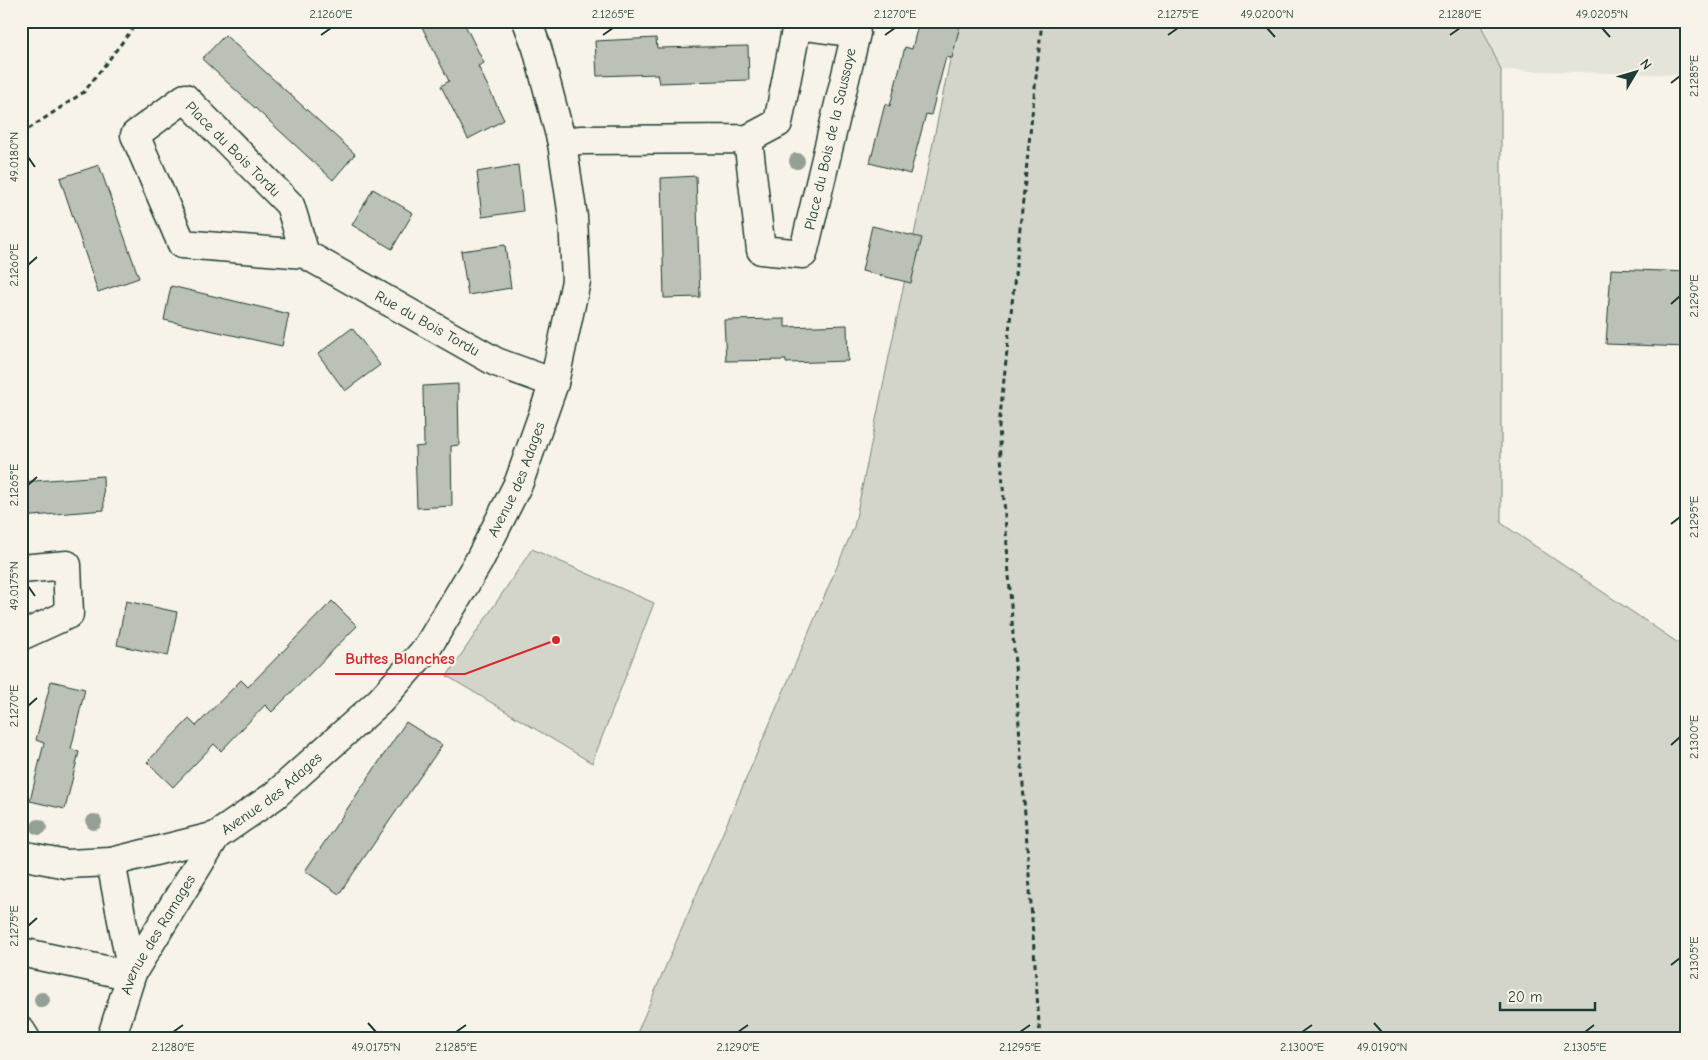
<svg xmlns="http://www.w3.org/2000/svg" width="1708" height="1060" font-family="'Comic Neue',sans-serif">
  <rect width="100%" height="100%" fill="#f7f3e8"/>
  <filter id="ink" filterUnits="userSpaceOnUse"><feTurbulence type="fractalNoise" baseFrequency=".02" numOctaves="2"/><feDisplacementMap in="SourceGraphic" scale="10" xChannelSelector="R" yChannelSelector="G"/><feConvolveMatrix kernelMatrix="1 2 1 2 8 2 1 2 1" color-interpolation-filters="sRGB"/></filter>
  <g filter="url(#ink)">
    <path fill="#e5e4d9" d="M 1479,21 L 1687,21 L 1687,75 L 1501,70 Z"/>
    <path fill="#d3d5ca" stroke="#79897f" d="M 958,21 L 1479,21 L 1501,70 L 1501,523 L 1687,649 L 1687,1039 L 636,1039 L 637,1033 L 854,527 Z
      M 532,549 L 654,603 L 592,763 L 447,676 Z"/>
    <path fill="#bbc1b6" stroke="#1f3d34" d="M 429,21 L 463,21 L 484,63 L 478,66 L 504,120 L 468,139 L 441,86 L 449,81 L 422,27 L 429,23 Z
      M 919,21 L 961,21 L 952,58 L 946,57 L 931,115 L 926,114 L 910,174 L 870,163 L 885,104 L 890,106 L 905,47 L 912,49 Z
      M 225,35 L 355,154 L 333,180 L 202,59 Z
      M 656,38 L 657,48 L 748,46 L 749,80 L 659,83 L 657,74 L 597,76 L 595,41 Z
      M 99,165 L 139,278 L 98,292 L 60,178 Z
      M 518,165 L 523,211 L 482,217 L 477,172 Z
      M 696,176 L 700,297 L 664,298 L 661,178 Z
      M 373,189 L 413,213 L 392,249 L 352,225 Z
      M 872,226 L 922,238 L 911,283 L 862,271 Z
      M 505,245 L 511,288 L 468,295 L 461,251 Z
      M 1611,269 L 1687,272 L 1687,347 L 1606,344 Z
      M 171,286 L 289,314 L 282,346 L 164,320 Z
      M 785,319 L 785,327 L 847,325 L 848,361 L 786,363 L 786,360 L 726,361 L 724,320 Z
      M 352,328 L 380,365 L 345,391 L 318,354 Z
      M 458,384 L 459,445 L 451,446 L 452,506 L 417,508 L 415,447 L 424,446 L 423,386 Z
      M 103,476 L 104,510 L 21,517 L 21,482 Z
      M 126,601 L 177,612 L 168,656 L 117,645 Z
      M 332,601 L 357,626 L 272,712 L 265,705 L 221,751 L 214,744 L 173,787 L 147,762 L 189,719 L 196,726 L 241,680 L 248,687 Z
      M 51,681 L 85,689 L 71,749 L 79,752 L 65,809 L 30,801 L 44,743 L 36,740 Z
      M 406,722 L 442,745 L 339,894 L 305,871 Z"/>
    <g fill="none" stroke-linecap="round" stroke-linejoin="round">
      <defs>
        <g id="minor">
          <path d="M 562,143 L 580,140 L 748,139 L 778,123 L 797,25 L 856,33 L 803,254 L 761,250 L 748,139"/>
          <path id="s1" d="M 305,254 L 290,205 L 185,98 L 135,135 L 182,244 L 305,254 L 496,362 L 554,383"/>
          <path d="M 21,569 L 67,565 L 69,614 L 21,636"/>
          <path id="s2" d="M 21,855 L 66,864 L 111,862 L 216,836 L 274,796 L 380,701 L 427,648 L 479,561 L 519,482 L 554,383 L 576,281 L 573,217 L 562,143 L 537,48 L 527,21"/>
          <path d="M 21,952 L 114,972 L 132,973 L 111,862"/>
          <path d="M 21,1031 L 26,1039"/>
          <path id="s3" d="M 111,1039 L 132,973 L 216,836"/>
        </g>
      </defs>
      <use href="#minor" stroke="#1f3d34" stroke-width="31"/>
      <path stroke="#1f3d34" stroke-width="3" stroke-dasharray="5 4" stroke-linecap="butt" d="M 21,134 L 84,92 L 137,23 L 142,21
        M 1040,1039 L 999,426 L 1042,21"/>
      <use href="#minor" stroke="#f7f3e8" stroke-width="28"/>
    </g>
    <g fill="#949f96">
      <circle cx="797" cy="161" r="8"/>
      <circle cx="94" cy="822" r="8"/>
      <circle cx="39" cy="827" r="8"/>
      <circle cx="42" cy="1000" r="8"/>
    </g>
  </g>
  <path fill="none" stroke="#1f3d34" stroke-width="2" d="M 1267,28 L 1275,37M 1602,28 L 1610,37M 321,35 L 331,28M 603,35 L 613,28M 885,35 L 895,28M 1168,35 L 1178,28M 1450,35 L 1460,28M 1671,83 L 1680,76M 28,157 L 35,167M 28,265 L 37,257M 1671,304 L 1680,296M 28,485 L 37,477M 1671,524 L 1680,517M 28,586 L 35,596M 28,706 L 37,698M 1671,745 L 1680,737M 28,926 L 37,918M 1671,965 L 1680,958M 368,1023 L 376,1032M 1374,1023 L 1382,1032M 173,1032 L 183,1025M 456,1032 L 466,1025M 738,1032 L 748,1025M 1020,1032 L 1030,1025M 1302,1032 L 1312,1025M 1585,1032 L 1594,1025"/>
  <g text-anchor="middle" stroke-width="4.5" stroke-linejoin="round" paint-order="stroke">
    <g font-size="15" fill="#1f3d34" stroke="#f7f3e8">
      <text transform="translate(830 139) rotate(-77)" y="5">Place du Bois de la Saussaye</text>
      <text transform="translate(233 149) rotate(45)" y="5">Place du Bois Tordu</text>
      <text dy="5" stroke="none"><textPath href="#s1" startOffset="646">Rue du Bois Tordu</textPath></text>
      <text dy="5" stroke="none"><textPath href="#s2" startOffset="674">Avenue des Adages</textPath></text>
      <text dy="5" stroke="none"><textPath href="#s2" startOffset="269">Avenue des Adages</textPath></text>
      <text dy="5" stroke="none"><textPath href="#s3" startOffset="115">Avenue des Ramages</textPath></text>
    </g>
  </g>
  <path fill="none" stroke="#d62828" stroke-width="2" d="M556 640L465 674H335"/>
  <circle fill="#d62828" stroke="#f7f3e8" stroke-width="2" cx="556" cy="640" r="5"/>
  <g font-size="16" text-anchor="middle" font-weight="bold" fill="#d62828" stroke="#f7f3e8" stroke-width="4.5" stroke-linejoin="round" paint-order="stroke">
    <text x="400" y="664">Buttes Blanches</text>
  </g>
  <rect width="1708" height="1060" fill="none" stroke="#f7f3e8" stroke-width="55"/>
  <g transform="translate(1636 72) rotate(52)" stroke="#f7f3e8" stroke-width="4" paint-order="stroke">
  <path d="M0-4L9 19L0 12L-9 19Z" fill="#1f3d34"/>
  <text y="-8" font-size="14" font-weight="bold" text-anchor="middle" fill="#1f3d34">N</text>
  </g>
  <path d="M1500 1002v8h95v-8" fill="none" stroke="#1f3d34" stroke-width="2.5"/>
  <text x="1508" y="1002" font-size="15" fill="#1f3d34" stroke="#f7f3e8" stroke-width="4" paint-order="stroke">20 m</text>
  <rect x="28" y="28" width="1652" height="1004" fill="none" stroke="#1f3d34" stroke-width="2"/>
  <g font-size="12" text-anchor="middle" fill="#1f3d34">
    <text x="331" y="18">2.1260°E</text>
    <text x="613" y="18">2.1265°E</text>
    <text x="895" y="18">2.1270°E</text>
    <text x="1178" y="18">2.1275°E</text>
    <text x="1267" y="18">49.0200°N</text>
    <text x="1460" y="18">2.1280°E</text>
    <text x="1602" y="18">49.0205°N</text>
    <text transform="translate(1694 76) rotate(-90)" y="4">2.1285°E</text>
    <text transform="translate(14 157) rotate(-90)" y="4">49.0180°N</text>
    <text transform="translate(14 265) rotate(-90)" y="4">2.1260°E</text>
    <text transform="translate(1694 296) rotate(-90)" y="4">2.1290°E</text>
    <text transform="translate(14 485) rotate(-90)" y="4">2.1265°E</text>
    <text transform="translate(1694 517) rotate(-90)" y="4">2.1295°E</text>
    <text transform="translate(14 586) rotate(-90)" y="4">49.0175°N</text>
    <text transform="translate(14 706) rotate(-90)" y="4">2.1270°E</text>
    <text transform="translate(1694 737) rotate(-90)" y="4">2.1300°E</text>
    <text transform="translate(14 926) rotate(-90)" y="4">2.1275°E</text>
    <text transform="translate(1694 958) rotate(-90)" y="4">2.1305°E</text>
    <text x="173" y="1051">2.1280°E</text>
    <text x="376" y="1051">49.0175°N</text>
    <text x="456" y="1051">2.1285°E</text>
    <text x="738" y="1051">2.1290°E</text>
    <text x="1020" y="1051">2.1295°E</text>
    <text x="1302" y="1051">2.1300°E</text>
    <text x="1382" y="1051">49.0190°N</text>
    <text x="1585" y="1051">2.1305°E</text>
  </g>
</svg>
